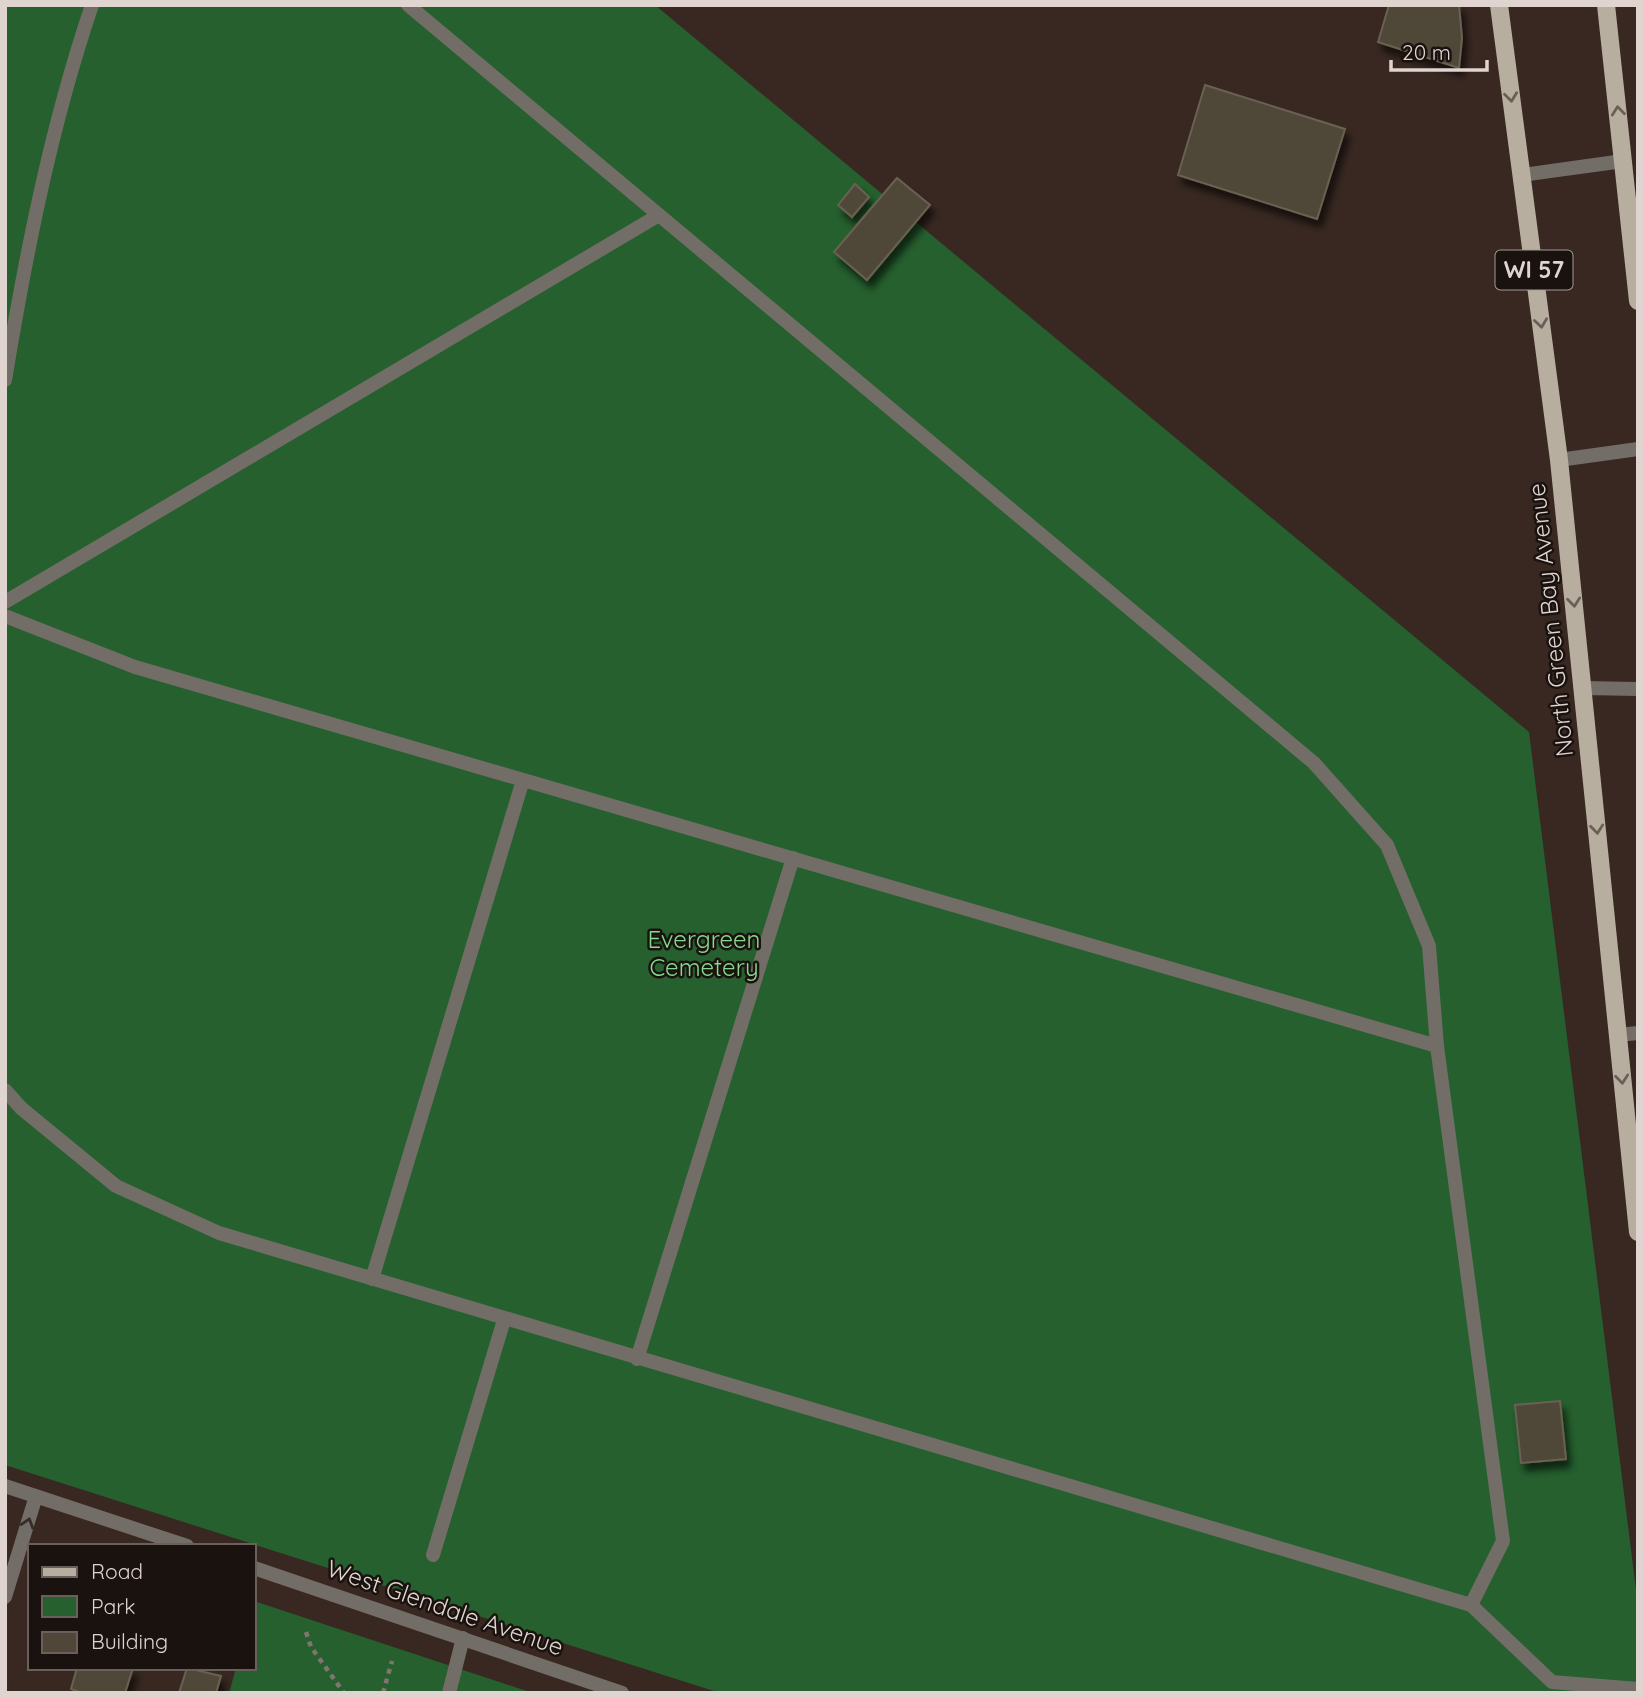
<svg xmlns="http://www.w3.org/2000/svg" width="1643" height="1698" font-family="Quicksand,sans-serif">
  <defs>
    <filter id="shadow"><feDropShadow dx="4.5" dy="8" stdDeviation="3.5" flood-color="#0009"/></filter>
  </defs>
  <rect width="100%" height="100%" fill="#382821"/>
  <path fill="#25602e" d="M 5,5 L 655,5 L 1529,732 L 1638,1606 L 1638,1693 L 720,1693 L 5,1465 Z
    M 257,1602 L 533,1693 L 229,1693 L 236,1668 L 254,1668 L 254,1612 Z"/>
  <path fill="#504738" stroke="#6b6151" stroke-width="2" filter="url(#shadow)" d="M 1389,5 L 1459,5 L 1462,38 L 1459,68 L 1378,42 Z
    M 1205,85 L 1345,129 L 1317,219 L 1178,175 Z
    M 897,178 L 930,205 L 867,280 L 834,252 Z
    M 855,184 L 869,197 L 852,217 L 838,205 Z
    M 1560,1401 L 1566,1459 L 1521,1463 L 1515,1405 Z
    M 77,1668 L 133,1668 L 125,1693 L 82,1693 L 71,1689 Z
    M 187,1668 L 221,1676 L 216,1693 L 179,1693 Z"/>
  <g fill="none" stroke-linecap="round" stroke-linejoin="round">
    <path stroke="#82746e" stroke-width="4.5" stroke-dasharray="5 5" stroke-linecap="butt" d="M 306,1632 L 311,1647 L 344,1693
      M 383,1693 L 392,1661"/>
    <path stroke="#726d66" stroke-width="14" d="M 408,5 L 1314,763 L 1387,845 L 1429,946 L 1437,1046 L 1503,1541 L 1471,1605
      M 1522,175 L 1623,161
      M 5,380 C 26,253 51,126 92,5
      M 5,602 L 659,215
      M 5,616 L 135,667 L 1437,1046
      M 1583,688 L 1638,689
      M 1618,1035 L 1638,1033
      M 5,1090 L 21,1108 L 116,1186 L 219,1233 L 1471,1605 L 1552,1682 L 1638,1689
      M 372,1279 L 523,780
      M 637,1359 L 793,858
      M 433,1555 L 504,1320
      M 449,1693 L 463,1638"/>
    <path stroke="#726d66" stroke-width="14" d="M 1559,460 L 1638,449
      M 5,1486 L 187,1546
      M 254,1568 L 622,1693
      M 5,1597 L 36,1496"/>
    <path stroke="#b8ae9f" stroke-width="18" d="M 1499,5 L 1559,460 L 1638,1232
      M 1606,5 L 1638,301"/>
  </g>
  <defs><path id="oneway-chevron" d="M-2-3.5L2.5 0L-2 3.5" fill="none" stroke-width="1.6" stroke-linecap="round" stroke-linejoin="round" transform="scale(1.75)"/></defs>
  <g stroke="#696057">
    <use href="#oneway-chevron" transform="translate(1511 97) rotate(83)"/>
    <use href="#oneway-chevron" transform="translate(1618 111) rotate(-96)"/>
    <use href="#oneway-chevron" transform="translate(1541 323) rotate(82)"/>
    <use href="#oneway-chevron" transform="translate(1574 602) rotate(84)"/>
    <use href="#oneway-chevron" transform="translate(1597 829) rotate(84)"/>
    <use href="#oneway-chevron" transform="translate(1622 1079) rotate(84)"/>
  </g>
  <use stroke="#342d29" href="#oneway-chevron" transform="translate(28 1523) rotate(-73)"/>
  <g text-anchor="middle" stroke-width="5" stroke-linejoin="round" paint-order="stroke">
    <rect fill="#1a120f" stroke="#a49a95" stroke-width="2" x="1495.5" y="250.5" width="77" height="39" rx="5"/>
    <g font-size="23" font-weight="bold" fill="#dfd4cf">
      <text x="1534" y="278">WI 57</text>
    </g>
    <g font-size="24" fill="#dfd4cf" stroke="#1a120f">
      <text transform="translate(1551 620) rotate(-96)" y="8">North Green Bay Avenue</text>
      <text transform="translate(445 1608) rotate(19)" y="8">West Glendale Avenue</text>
    </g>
    <g font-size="24" fill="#84d98c" stroke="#1a120f">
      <text x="704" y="948">Evergreen<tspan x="704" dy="28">Cemetery</tspan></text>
    </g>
  </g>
  <rect width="1643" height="1698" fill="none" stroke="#dfd4cf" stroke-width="14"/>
  <rect x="28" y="1544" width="228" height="126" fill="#1a120f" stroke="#69605c" stroke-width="2"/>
  <rect x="42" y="1567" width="35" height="10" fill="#b8ae9f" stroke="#69605c" stroke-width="2"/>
  <text x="91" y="1579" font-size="21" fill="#dfd4cf">Road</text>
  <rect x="42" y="1596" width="35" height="21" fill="#25602e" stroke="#69605c" stroke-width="2"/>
  <text x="91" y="1614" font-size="21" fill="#dfd4cf">Park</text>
  <rect x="42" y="1632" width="35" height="21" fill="#504738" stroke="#69605c" stroke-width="2"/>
  <text x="91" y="1649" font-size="21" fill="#dfd4cf">Building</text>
  <path d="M1391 60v10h96v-10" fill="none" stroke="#dfd4cf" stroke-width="3.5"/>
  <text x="1402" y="60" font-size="21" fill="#dfd4cf" stroke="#1a120f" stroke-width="5" paint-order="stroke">20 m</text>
</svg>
